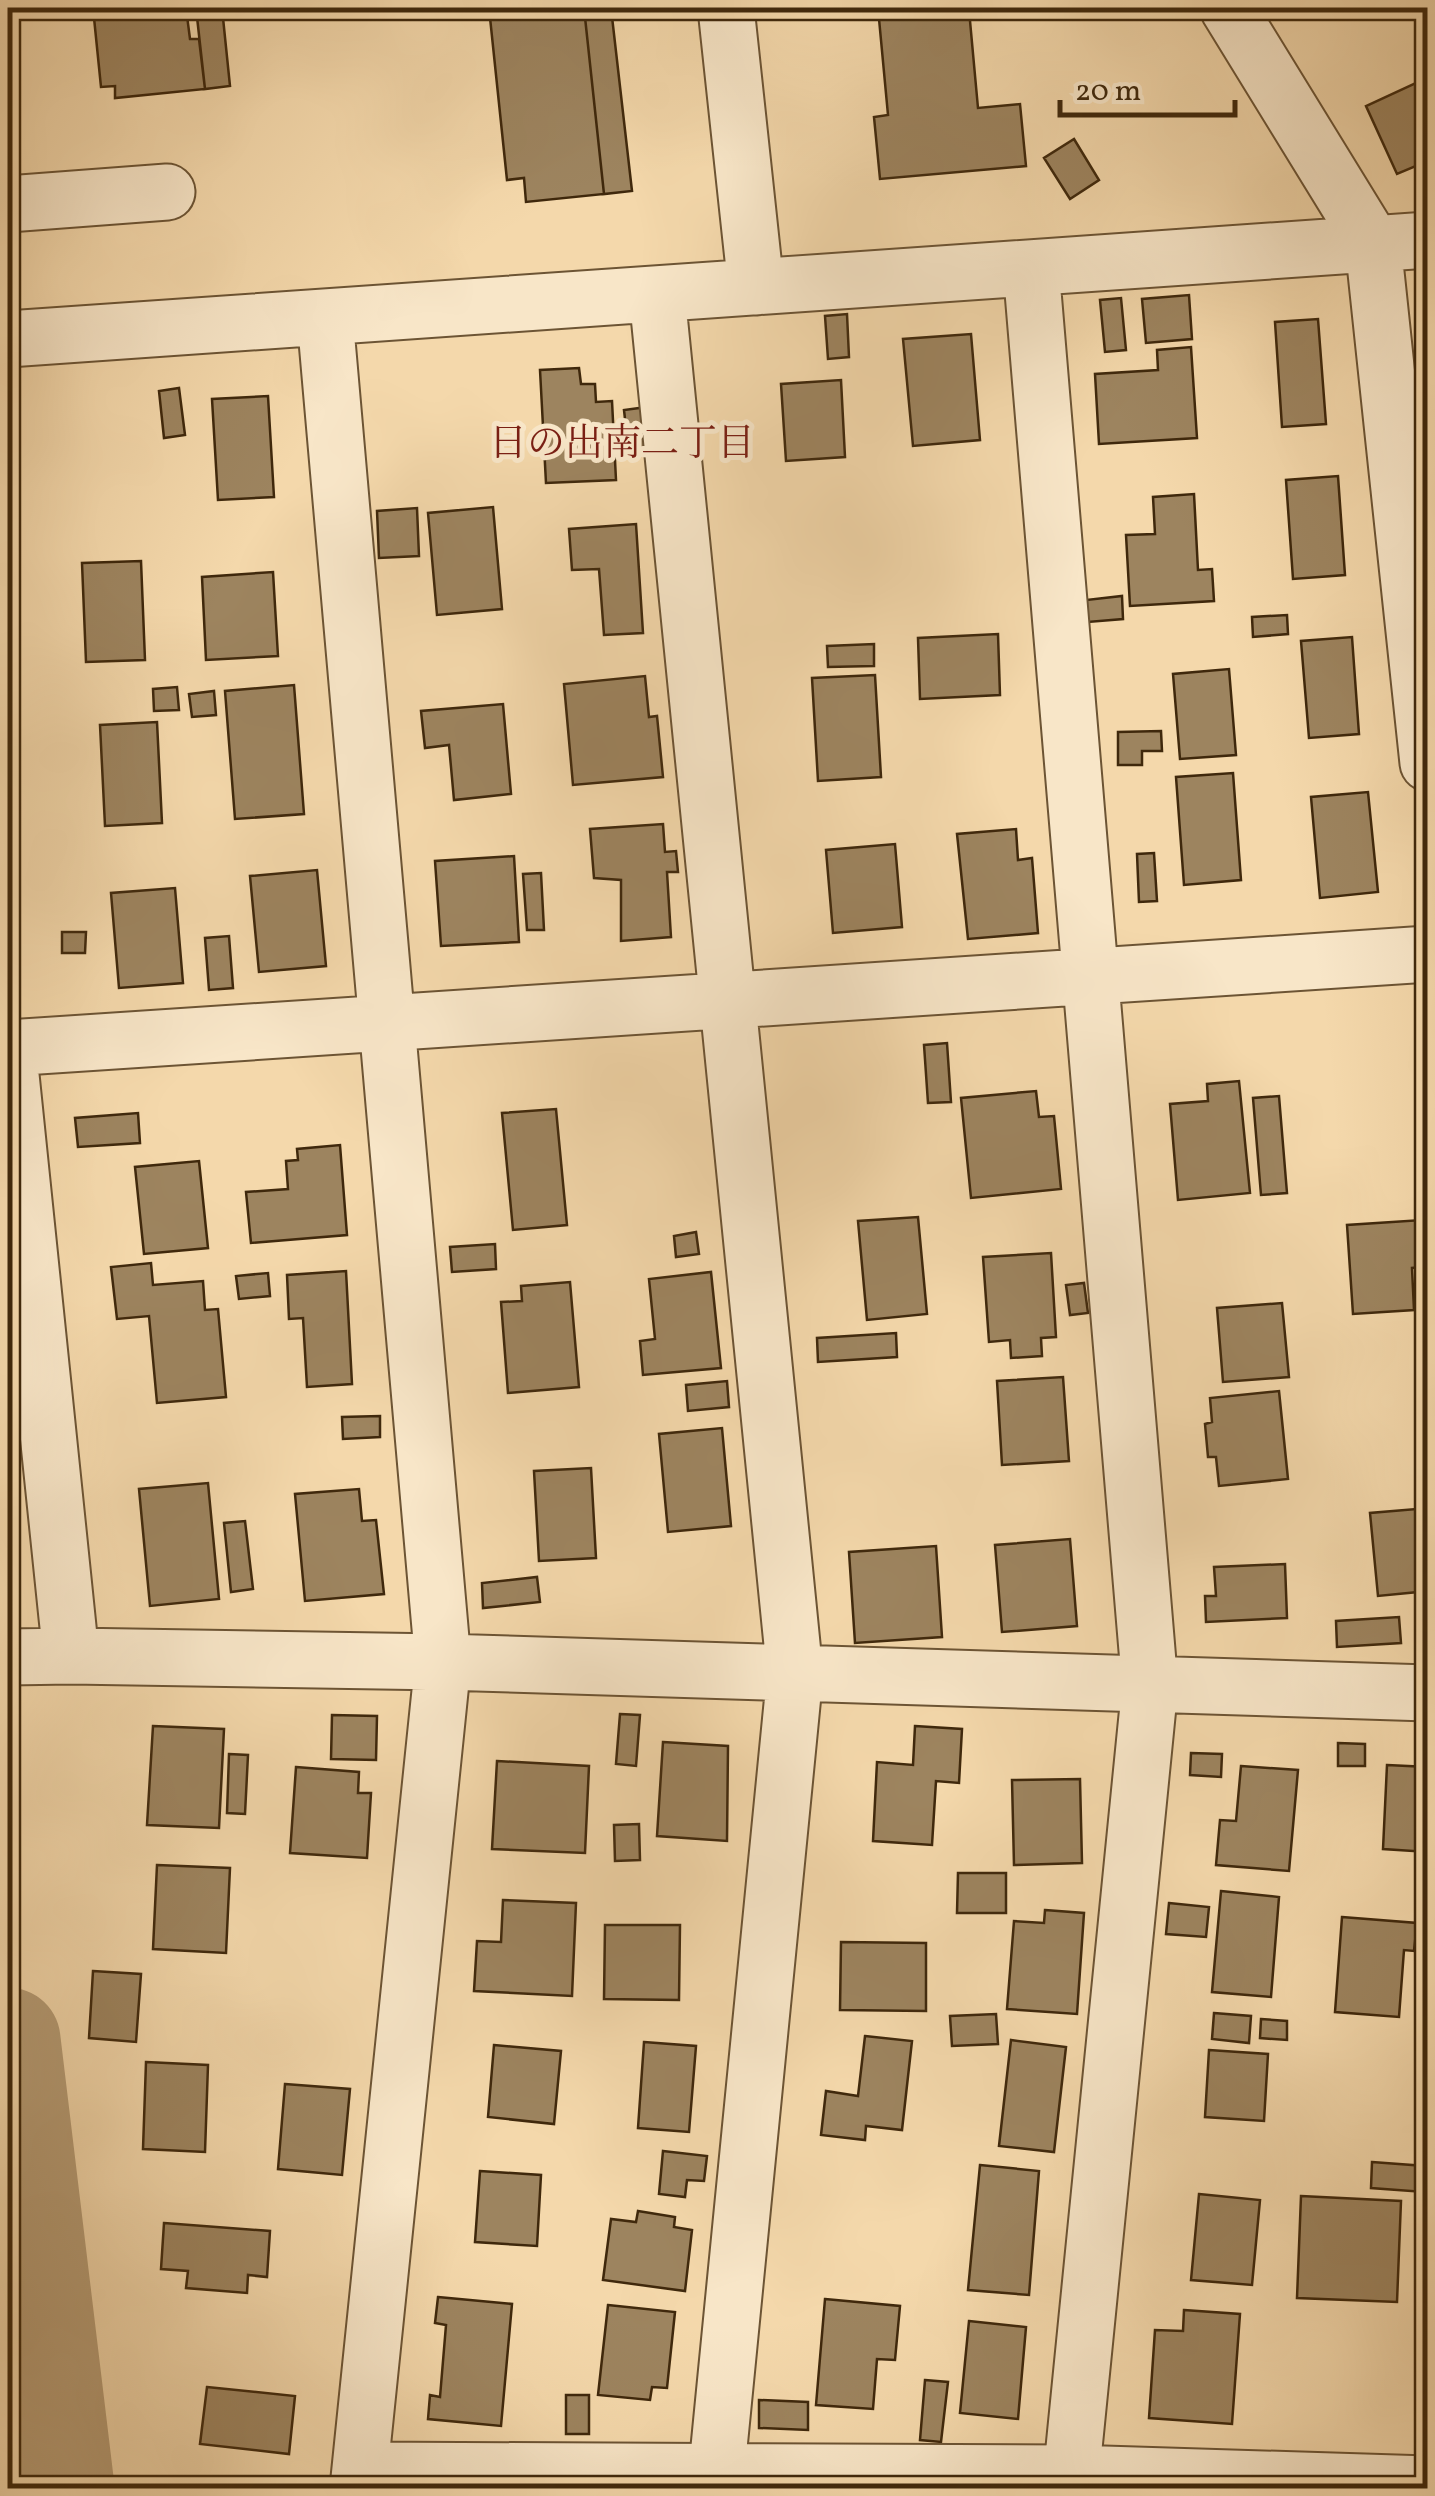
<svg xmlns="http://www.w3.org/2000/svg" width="1435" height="2496" font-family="Vollkorn,'Noto Serif JP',serif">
  <rect width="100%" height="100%" fill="#f4d8ab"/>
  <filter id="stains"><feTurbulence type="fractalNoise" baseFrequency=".002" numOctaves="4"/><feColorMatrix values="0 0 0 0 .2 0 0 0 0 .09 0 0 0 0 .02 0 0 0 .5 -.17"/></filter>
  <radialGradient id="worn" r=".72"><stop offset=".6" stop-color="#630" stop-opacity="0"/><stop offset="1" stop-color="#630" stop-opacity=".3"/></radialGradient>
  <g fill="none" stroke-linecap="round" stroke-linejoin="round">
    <path stroke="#b69c75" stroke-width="105" d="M 8,2040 L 62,2488"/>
  </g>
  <path fill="#9d845f" stroke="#3f280c" stroke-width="2.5" d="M 93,8 L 186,8 L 190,39 L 199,39 L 205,89 L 115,98 L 115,86 L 101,87 Z
    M 196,8 L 222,8 L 230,86 L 205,89 Z
    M 489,8 L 584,8 L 604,194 L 526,202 L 524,178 L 507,180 Z
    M 584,8 L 611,8 L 632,191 L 604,194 Z
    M 878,8 L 969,10 L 978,108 L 1020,104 L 1026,166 L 880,179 L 874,117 L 888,115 Z
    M 1428,54 L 1428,161 L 1397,174 L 1366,106 L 1427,78 L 1418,58 Z
    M 1074,139 L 1099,180 L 1070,199 L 1044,158 Z
    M 1189,295 L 1192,339 L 1146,343 L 1142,299 Z
    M 1121,298 L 1126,350 L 1105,352 L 1100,300 Z
    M 847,314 L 849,357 L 828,359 L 825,316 Z
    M 1318,319 L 1326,424 L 1282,427 L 1275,322 Z
    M 971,334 L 980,440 L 913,446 L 903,339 Z
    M 1191,347 L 1197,438 L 1099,444 L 1095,374 L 1158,370 L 1157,350 Z
    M 579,368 L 581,384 L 595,384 L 596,402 L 612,401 L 616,480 L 546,483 L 540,370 Z
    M 841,380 L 845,457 L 786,461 L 781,384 Z
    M 179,388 L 185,435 L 164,438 L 159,391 Z
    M 268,396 L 274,497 L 218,500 L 212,399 Z
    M 647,407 L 652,453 L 629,455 L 624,410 Z
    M 1338,476 L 1345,575 L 1293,579 L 1286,480 Z
    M 1194,494 L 1198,570 L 1212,569 L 1214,601 L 1130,606 L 1126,535 L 1155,534 L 1153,497 Z
    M 493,507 L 502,609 L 437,615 L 428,513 Z
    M 417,508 L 419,556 L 379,558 L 377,511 Z
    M 636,524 L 643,633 L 604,635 L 599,569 L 572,570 L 569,529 Z
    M 141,561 L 145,660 L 86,662 L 82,563 Z
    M 273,572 L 278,656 L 206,660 L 202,577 Z
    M 1122,596 L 1123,619 L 1088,622 L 1086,600 Z
    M 1287,615 L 1288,634 L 1253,637 L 1252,617 Z
    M 998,634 L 1000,695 L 920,699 L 918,638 Z
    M 1352,637 L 1359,734 L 1309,738 L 1301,641 Z
    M 874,644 L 874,666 L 828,667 L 827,646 Z
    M 1229,669 L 1236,755 L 1180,759 L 1173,674 Z
    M 875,675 L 881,777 L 818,781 L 812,678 Z
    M 645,676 L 649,717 L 657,716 L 663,777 L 573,785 L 564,684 Z
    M 294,685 L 304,814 L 235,819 L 225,691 Z
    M 177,687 L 179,710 L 154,711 L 153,689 Z
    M 214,691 L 216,715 L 192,717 L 189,694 Z
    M 503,704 L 511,794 L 454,800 L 449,745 L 425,748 L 421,711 Z
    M 157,722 L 162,823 L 105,826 L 100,725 Z
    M 1161,731 L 1162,751 L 1142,751 L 1142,765 L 1118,765 L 1118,732 Z
    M 1233,773 L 1241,880 L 1184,885 L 1176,777 Z
    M 1368,792 L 1378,892 L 1320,898 L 1311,797 Z
    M 663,824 L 665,852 L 676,851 L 678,872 L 667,872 L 671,937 L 621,941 L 621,880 L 594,878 L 590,829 Z
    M 1016,829 L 1018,860 L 1032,858 L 1038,933 L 968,939 L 957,834 Z
    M 895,844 L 902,927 L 833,933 L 826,850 Z
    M 1154,853 L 1157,901 L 1139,902 L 1137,854 Z
    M 514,856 L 519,942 L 441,946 L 435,861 Z
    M 317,870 L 326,966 L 259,972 L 250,876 Z
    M 541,873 L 544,930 L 527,930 L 523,874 Z
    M 175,888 L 183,983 L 119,988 L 111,893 Z
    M 62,932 L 86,932 L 85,953 L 62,953 Z
    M 229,936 L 233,988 L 209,990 L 205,938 Z
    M 947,1043 L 951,1102 L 928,1103 L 924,1045 Z
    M 1239,1081 L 1250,1193 L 1178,1200 L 1170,1104 L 1208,1101 L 1207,1084 Z
    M 1036,1091 L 1039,1117 L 1054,1116 L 1061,1189 L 971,1198 L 961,1098 Z
    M 1279,1096 L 1287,1193 L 1261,1195 L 1253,1098 Z
    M 556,1109 L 567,1225 L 513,1230 L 502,1113 Z
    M 138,1113 L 140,1143 L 78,1147 L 75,1118 Z
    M 340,1145 L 347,1235 L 251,1243 L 246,1192 L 288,1189 L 286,1161 L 298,1160 L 297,1149 Z
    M 199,1161 L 208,1248 L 144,1254 L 135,1167 Z
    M 918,1217 L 927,1314 L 867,1320 L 858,1221 Z
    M 1422,1220 L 1425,1267 L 1412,1268 L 1414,1310 L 1353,1314 L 1347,1225 Z
    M 696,1232 L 699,1254 L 676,1257 L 674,1236 Z
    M 495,1244 L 496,1269 L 452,1272 L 450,1247 Z
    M 1051,1253 L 1056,1337 L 1041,1338 L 1042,1356 L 1011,1358 L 1010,1340 L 989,1342 L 983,1257 Z
    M 151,1263 L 153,1285 L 203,1281 L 205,1310 L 218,1309 L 226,1397 L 157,1403 L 149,1316 L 117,1319 L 111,1267 Z
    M 346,1271 L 352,1384 L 307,1387 L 303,1318 L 289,1319 L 287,1275 Z
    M 711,1272 L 721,1368 L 643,1375 L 640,1341 L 655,1339 L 649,1279 Z
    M 268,1273 L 270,1296 L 239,1299 L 236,1276 Z
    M 570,1282 L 579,1387 L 508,1393 L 501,1302 L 522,1301 L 521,1286 Z
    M 1084,1283 L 1088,1313 L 1070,1315 L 1066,1285 Z
    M 1282,1303 L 1289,1377 L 1223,1382 L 1217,1308 Z
    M 896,1333 L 897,1357 L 818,1362 L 817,1338 Z
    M 1063,1377 L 1069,1461 L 1002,1465 L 997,1381 Z
    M 727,1381 L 729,1407 L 688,1411 L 686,1385 Z
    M 1279,1391 L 1288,1479 L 1219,1486 L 1216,1457 L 1208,1457 L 1205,1424 L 1212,1422 L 1210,1398 Z
    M 380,1416 L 380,1437 L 343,1439 L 342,1417 Z
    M 722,1428 L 731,1526 L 668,1532 L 659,1434 Z
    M 591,1468 L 596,1558 L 539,1561 L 534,1471 Z
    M 208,1483 L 219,1599 L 150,1606 L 139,1489 Z
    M 359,1489 L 362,1521 L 376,1520 L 384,1594 L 305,1601 L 295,1494 Z
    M 1428,1508 L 1428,1591 L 1378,1596 L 1370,1513 Z
    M 245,1521 L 253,1589 L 231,1592 L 224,1523 Z
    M 1070,1539 L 1077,1626 L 1002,1632 L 995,1545 Z
    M 936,1546 L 942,1637 L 855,1643 L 849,1552 Z
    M 1285,1564 L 1287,1618 L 1206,1622 L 1205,1596 L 1216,1596 L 1214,1567 Z
    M 537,1577 L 540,1602 L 483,1608 L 482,1583 Z
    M 1399,1617 L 1401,1643 L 1337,1647 L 1336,1621 Z
    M 620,1714 L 640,1715 L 636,1766 L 616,1764 Z
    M 332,1715 L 377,1716 L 376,1760 L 331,1759 Z
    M 153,1726 L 224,1729 L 219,1828 L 147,1825 Z
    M 915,1726 L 962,1729 L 959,1783 L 936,1781 L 932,1845 L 873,1841 L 877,1762 L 913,1765 Z
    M 663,1742 L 728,1746 L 727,1841 L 657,1836 Z
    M 1338,1743 L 1365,1744 L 1365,1766 L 1338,1766 Z
    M 1191,1753 L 1222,1754 L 1221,1777 L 1190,1775 Z
    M 229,1754 L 248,1755 L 245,1814 L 227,1813 Z
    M 497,1761 L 589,1766 L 585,1853 L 492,1849 Z
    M 1387,1765 L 1428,1767 L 1428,1852 L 1383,1849 Z
    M 1241,1766 L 1298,1770 L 1289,1871 L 1216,1865 L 1220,1820 L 1236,1821 Z
    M 296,1767 L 359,1772 L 358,1793 L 371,1793 L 367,1858 L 290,1853 Z
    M 1080,1779 L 1082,1863 L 1014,1865 L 1012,1780 Z
    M 639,1824 L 640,1860 L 615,1861 L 614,1825 Z
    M 157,1865 L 230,1868 L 226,1953 L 153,1949 Z
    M 958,1873 L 1006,1873 L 1006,1913 L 957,1913 Z
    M 1221,1891 L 1279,1897 L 1271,1997 L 1212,1992 Z
    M 503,1900 L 576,1903 L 572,1996 L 474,1991 L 477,1941 L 501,1942 Z
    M 1169,1903 L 1209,1907 L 1206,1937 L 1166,1934 Z
    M 1045,1910 L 1084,1913 L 1077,2014 L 1007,2009 L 1014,1921 L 1044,1923 Z
    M 1342,1917 L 1417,1923 L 1414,1951 L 1404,1950 L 1399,2017 L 1335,2012 Z
    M 605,1925 L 680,1925 L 679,2000 L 604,1999 Z
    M 841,1942 L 926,1943 L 926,2011 L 840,2010 Z
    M 93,1971 L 141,1974 L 136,2042 L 89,2038 Z
    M 1214,2013 L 1251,2016 L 1249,2043 L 1212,2039 Z
    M 996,2014 L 998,2044 L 952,2046 L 950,2016 Z
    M 1261,2019 L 1287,2021 L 1287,2040 L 1260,2038 Z
    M 865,2036 L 912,2041 L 902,2130 L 866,2126 L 865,2140 L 821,2135 L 826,2091 L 858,2096 Z
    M 1011,2040 L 1066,2047 L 1054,2152 L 999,2146 Z
    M 644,2042 L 696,2046 L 689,2132 L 638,2128 Z
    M 494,2045 L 561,2051 L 554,2124 L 488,2117 Z
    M 1209,2050 L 1268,2054 L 1264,2121 L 1205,2117 Z
    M 146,2062 L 208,2065 L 205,2152 L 143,2149 Z
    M 285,2084 L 350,2089 L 342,2175 L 278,2169 Z
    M 663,2151 L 707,2156 L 704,2181 L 687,2180 L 685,2197 L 659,2194 Z
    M 1372,2162 L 1425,2166 L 1424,2192 L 1371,2188 Z
    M 980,2165 L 1039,2171 L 1029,2295 L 968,2290 Z
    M 480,2171 L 541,2175 L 537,2246 L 475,2242 Z
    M 1199,2194 L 1260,2200 L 1252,2285 L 1191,2280 Z
    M 1301,2196 L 1401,2201 L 1397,2302 L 1297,2298 Z
    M 638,2211 L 675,2217 L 674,2227 L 692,2230 L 685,2291 L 603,2280 L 611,2219 L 636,2222 Z
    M 164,2223 L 270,2231 L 267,2277 L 248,2275 L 247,2293 L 186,2288 L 188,2271 L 161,2269 Z
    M 438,2297 L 512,2304 L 501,2426 L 428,2419 L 430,2395 L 440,2397 L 446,2325 L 435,2323 Z
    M 825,2299 L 900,2306 L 895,2360 L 877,2359 L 873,2409 L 816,2405 Z
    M 608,2305 L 675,2312 L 667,2388 L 652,2387 L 650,2400 L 598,2395 Z
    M 1184,2310 L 1240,2314 L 1232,2424 L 1149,2418 L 1155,2330 L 1183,2331 Z
    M 969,2321 L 1026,2327 L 1018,2419 L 960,2413 Z
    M 925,2380 L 948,2382 L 941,2442 L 920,2440 Z
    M 207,2387 L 295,2396 L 289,2454 L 200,2444 Z
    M 566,2395 L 589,2395 L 589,2434 L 566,2434 Z
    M 759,2400 L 808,2402 L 808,2430 L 759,2428 Z"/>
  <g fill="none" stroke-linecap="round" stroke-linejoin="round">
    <defs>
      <path id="minor" d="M 726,8 L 756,287
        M 1228,8 L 1373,244 L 1428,763
        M 8,204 L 167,192
        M 1031,268 L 1150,1686 L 1070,2488
        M 657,295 L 795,1674 L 715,2488
        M 325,318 L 443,1662 L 358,2488
        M 8,339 L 1428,240
        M 8,1046 L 71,1656 L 443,1662 L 1428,1693
        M 8,1048 L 1428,954
        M 8,1657 L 71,1656
        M 360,2470 L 1072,2473 L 1428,2484"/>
    </defs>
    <use href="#minor" stroke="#6c5434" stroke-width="59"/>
    <use href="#minor" stroke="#f8e6c8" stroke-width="55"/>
  </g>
  <g text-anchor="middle" stroke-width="10" stroke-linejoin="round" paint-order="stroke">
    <g font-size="38" fill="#7a1f14" stroke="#f8e6c8">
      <text x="622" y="455">日の出南二丁目</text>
    </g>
  </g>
  <rect width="1435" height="2496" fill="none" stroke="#f4d8ab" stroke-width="40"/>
  <rect x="10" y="10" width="1415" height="2476" fill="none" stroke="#3f280c" stroke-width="5"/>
  <rect x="20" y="20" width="1395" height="2456" fill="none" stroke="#3f280c" stroke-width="2.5"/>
  <path d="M1060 100v15h175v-15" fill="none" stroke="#3f280c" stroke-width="5"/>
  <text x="1075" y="100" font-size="30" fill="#3f280c" stroke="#f8e6c8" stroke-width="8" paint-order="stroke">20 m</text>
  <rect width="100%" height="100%" filter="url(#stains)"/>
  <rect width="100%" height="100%" fill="url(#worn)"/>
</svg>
